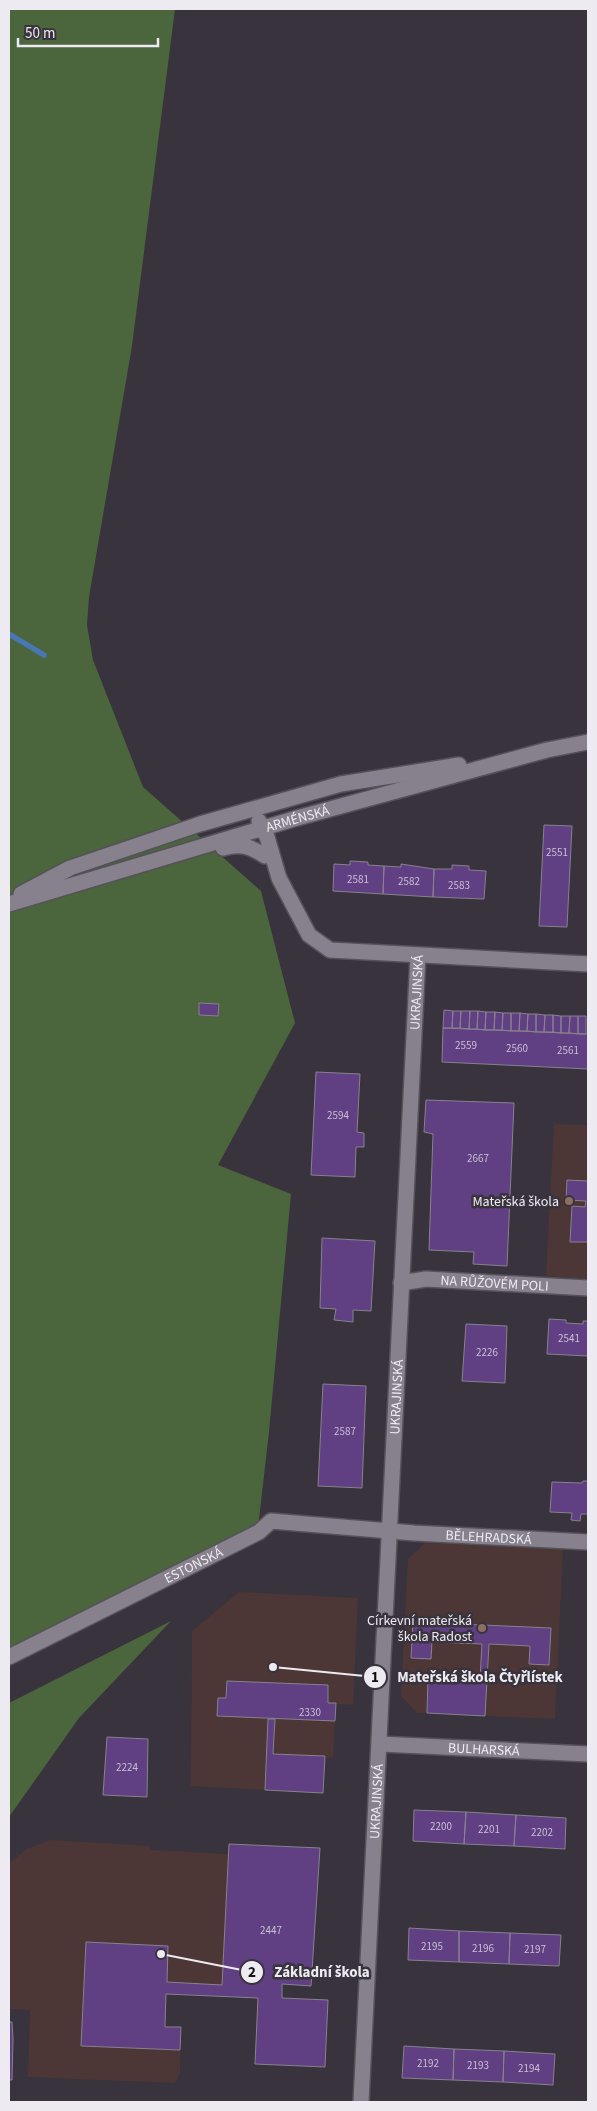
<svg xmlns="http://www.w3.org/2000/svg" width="597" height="2111" font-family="'Source Sans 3',sans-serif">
  <rect width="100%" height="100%" fill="#38333d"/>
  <path fill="#4c3736" d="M 554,1124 L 588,1125 L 588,1279 L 546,1276 Z
    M 425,1543 L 563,1549 L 555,1719 L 417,1713 L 401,1696 L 408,1559 Z
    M 239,1592 L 358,1598 L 353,1705 L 336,1704 L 333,1758 L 325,1757 L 323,1793 L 191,1786 L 192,1631 Z
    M 50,1840 L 149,1846 L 150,1850 L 228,1854 L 229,1844 L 320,1848 L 311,1986 L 283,1984 L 282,1998 L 328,2000 L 325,2067 L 255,2064 L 257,1998 L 166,1994 L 165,2026 L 181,2027 L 180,2073 L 175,2083 L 28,2077 L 30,2010 L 9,2009 L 9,1863 L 27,1849 Z"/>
  <path fill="#4b653c" d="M 9,9 L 175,9 L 132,346 L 89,597 L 87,625 L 93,660 L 143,787 L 261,891 L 295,1023 L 218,1165 L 291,1194 L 269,1432 L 258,1528 L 9,1651 Z
    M 171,1621 L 79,1718 L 9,1817 L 9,1703 Z"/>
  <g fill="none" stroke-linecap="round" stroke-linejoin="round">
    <path stroke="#4976b6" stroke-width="5.5" d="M 9,634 L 44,655"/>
  </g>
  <path fill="#603f82" stroke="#87828e" d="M 544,825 L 572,826 L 567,927 L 539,926 Z
    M 350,861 L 368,862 L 368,865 L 384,866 L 383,894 L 333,891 L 334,864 L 350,865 Z
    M 401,864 L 434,869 L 433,897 L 383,894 L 384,866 L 401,867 Z
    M 452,865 L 469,866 L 469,870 L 486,871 L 484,899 L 433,897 L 434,869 L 452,869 Z
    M 199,1003 L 219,1004 L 218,1016 L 199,1015 Z
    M 444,1010 L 453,1011 L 452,1028 L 443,1028 Z
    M 453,1011 L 461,1011 L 460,1028 L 452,1028 Z
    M 461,1011 L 470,1011 L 469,1029 L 460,1028 Z
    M 470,1011 L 478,1011 L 477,1029 L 469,1029 Z
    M 478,1011 L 486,1012 L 485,1030 L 477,1029 Z
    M 486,1012 L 495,1012 L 494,1030 L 485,1030 Z
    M 495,1012 L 503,1013 L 502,1030 L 494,1030 Z
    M 503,1013 L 511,1013 L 511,1031 L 502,1030 Z
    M 511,1013 L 520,1013 L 519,1031 L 511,1031 Z
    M 520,1013 L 528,1014 L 527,1031 L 519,1031 Z
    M 528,1014 L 536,1014 L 536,1032 L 527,1031 Z
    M 536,1014 L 545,1015 L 544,1032 L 536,1032 Z
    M 545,1015 L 553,1015 L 553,1032 L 544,1032 Z
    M 553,1015 L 561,1016 L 561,1033 L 553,1032 Z
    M 561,1016 L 570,1016 L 569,1033 L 561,1033 Z
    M 570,1016 L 578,1016 L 578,1034 L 569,1033 Z
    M 578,1016 L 586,1016 L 586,1034 L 578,1034 Z
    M 443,1028 L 588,1034 L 588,1069 L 442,1062 Z
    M 316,1072 L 360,1074 L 357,1132 L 364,1133 L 364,1147 L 356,1147 L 355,1177 L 311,1175 Z
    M 426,1100 L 514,1103 L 507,1266 L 473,1264 L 474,1252 L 429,1250 L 433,1134 L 424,1132 Z
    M 567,1180 L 588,1181 L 588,1242 L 570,1242 L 572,1206 L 585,1207 L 586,1201 L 566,1200 Z
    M 322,1238 L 375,1241 L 371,1311 L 353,1310 L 353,1322 L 334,1320 L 336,1309 L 320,1308 Z
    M 549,1319 L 566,1320 L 566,1323 L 583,1324 L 583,1321 L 588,1321 L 588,1356 L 547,1354 Z
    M 466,1324 L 507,1326 L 505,1383 L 462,1381 Z
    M 323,1384 L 366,1386 L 362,1488 L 318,1486 Z
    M 583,1481 L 588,1481 L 588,1514 L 581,1514 L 580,1521 L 571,1520 L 572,1513 L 550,1512 L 552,1482 L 582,1483 Z
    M 413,1622 L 551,1628 L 549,1665 L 529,1664 L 530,1646 L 489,1644 L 485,1716 L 427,1713 L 428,1677 L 480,1679 L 482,1644 L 432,1642 L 431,1659 L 411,1658 Z
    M 227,1681 L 328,1685 L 328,1703 L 336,1703 L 335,1721 L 217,1716 L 218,1698 L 226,1698 Z
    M 268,1719 L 275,1719 L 273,1754 L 325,1756 L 323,1793 L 265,1790 Z
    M 107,1737 L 148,1739 L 147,1797 L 103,1795 Z
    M 414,1810 L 466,1812 L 464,1844 L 413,1841 Z
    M 466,1812 L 516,1815 L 514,1846 L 464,1844 Z
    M 516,1815 L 566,1818 L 565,1849 L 514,1846 Z
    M 229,1844 L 320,1848 L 311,1986 L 282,1984 L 282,1998 L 328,2000 L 325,2067 L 255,2064 L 258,1998 L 166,1994 L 165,2027 L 181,2027 L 180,2050 L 81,2046 L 86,1942 L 168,1946 L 167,1982 L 222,1985 Z
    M 409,1928 L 459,1931 L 459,1962 L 408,1960 Z
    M 459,1931 L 510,1933 L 509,1964 L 459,1962 Z
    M 510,1933 L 561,1935 L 559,1966 L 509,1964 Z
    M 9,2022 L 12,2022 L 13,2038 L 12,2080 L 9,2080 Z
    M 404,2046 L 454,2049 L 453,2080 L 402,2078 Z
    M 454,2049 L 504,2051 L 503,2082 L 453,2080 Z
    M 504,2051 L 555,2054 L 553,2085 L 503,2082 Z"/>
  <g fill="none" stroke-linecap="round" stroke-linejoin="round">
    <defs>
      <g id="street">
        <path d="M 259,821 L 267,837 L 279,878 L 309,935 L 330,950 L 588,964"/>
        <path d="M 223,848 C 240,843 250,846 265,856"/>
        <path d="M 21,894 L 70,868 L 200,824 L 341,784 L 459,765"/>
        <path id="s1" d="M 9,904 L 297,818 L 547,750 L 588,742"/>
        <path id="s2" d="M 401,1283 L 426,1279 L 588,1288"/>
        <path id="s3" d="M 9,1657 L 259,1532 L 271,1521 L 414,1533 L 588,1542"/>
        <path id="s4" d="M 380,1744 L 588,1754"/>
        <path id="s5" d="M 361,2102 L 418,955"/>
      </g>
    </defs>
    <use href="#street" stroke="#555159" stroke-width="18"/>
    <use href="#street" stroke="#86818c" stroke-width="15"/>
  </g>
  <g fill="#8d6e63" stroke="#38333d" stroke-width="2">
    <circle cx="569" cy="1201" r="5"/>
    <circle cx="482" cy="1628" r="5"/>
  </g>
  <g text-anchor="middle" stroke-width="5" stroke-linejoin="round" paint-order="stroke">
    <g font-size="11" fill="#cabfd5">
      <text x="557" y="856">2551</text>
      <text x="358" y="883">2581</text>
      <text x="409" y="885">2582</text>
      <text x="459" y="889">2583</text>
      <text x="466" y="1049">2559</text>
      <text x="517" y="1052">2560</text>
      <text x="568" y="1054">2561</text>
      <text x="338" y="1119">2594</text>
      <text x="478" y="1162">2667</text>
      <text x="569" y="1342">2541</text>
      <text x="487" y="1356">2226</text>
      <text x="345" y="1435">2587</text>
      <text x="310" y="1716">2330</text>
      <text x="127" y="1771">2224</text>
      <text x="441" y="1830">2200</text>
      <text x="489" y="1833">2201</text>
      <text x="542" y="1836">2202</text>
      <text x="271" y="1934">2447</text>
      <text x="432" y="1950">2195</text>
      <text x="483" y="1952">2196</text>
      <text x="535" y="1953">2197</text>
      <text x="428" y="2067">2192</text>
      <text x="478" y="2069">2193</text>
      <text x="529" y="2072">2194</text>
    </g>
    <g font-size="14" fill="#edeaf1" stroke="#38333d">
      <text dy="5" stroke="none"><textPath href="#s1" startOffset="301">ARMÉNSKÁ</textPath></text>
      <text dy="5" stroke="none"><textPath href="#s5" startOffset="1111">UKRAJINSKÁ</textPath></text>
      <text dy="5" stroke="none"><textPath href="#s2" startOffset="94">NA RŮŽOVÉM POLI</textPath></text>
      <text dy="5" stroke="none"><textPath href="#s5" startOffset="706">UKRAJINSKÁ</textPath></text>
      <text dy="5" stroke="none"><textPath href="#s3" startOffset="514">BĚLEHRADSKÁ</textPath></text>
      <text dy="5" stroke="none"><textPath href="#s3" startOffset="206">ESTONSKÁ</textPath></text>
      <text dy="5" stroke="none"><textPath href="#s4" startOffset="104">BULHARSKÁ</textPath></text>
      <text dy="5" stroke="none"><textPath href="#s5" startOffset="301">UKRAJINSKÁ</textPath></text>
    </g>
    <g font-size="14" fill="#edeaf1" stroke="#38333d" text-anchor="end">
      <text x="559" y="1206">Mateřská škola</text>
      <text x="472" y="1625">Církevní mateřská<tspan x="472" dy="16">škola Radost</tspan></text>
    </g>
  </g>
  <path fill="none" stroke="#edeaf1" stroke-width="2" d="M273 1667L375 1677M161 1954L252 1972"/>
  <g fill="#edeaf1" stroke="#38333d" stroke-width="2">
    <circle cx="273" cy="1667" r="5"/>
    <circle cx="161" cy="1954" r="5"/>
    <circle cx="375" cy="1677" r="12"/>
    <circle cx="252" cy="1972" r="12"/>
  </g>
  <g font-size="15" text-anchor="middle" font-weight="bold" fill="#111">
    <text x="375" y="1682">1</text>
    <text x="252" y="1977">2</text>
  </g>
  <g font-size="15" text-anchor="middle" font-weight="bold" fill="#edeaf1" stroke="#38333d" stroke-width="5" stroke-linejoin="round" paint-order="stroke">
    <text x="480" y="1682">Mateřská škola Čtyřlístek</text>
    <text x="322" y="1977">Základní škola</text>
  </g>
  <rect width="597" height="2111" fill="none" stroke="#edeaf1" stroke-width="20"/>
  <path d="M18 38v8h140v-8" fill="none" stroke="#edeaf1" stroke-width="2.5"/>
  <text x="25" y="38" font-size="15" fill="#edeaf1" stroke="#38333d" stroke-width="4" paint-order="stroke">50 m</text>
</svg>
